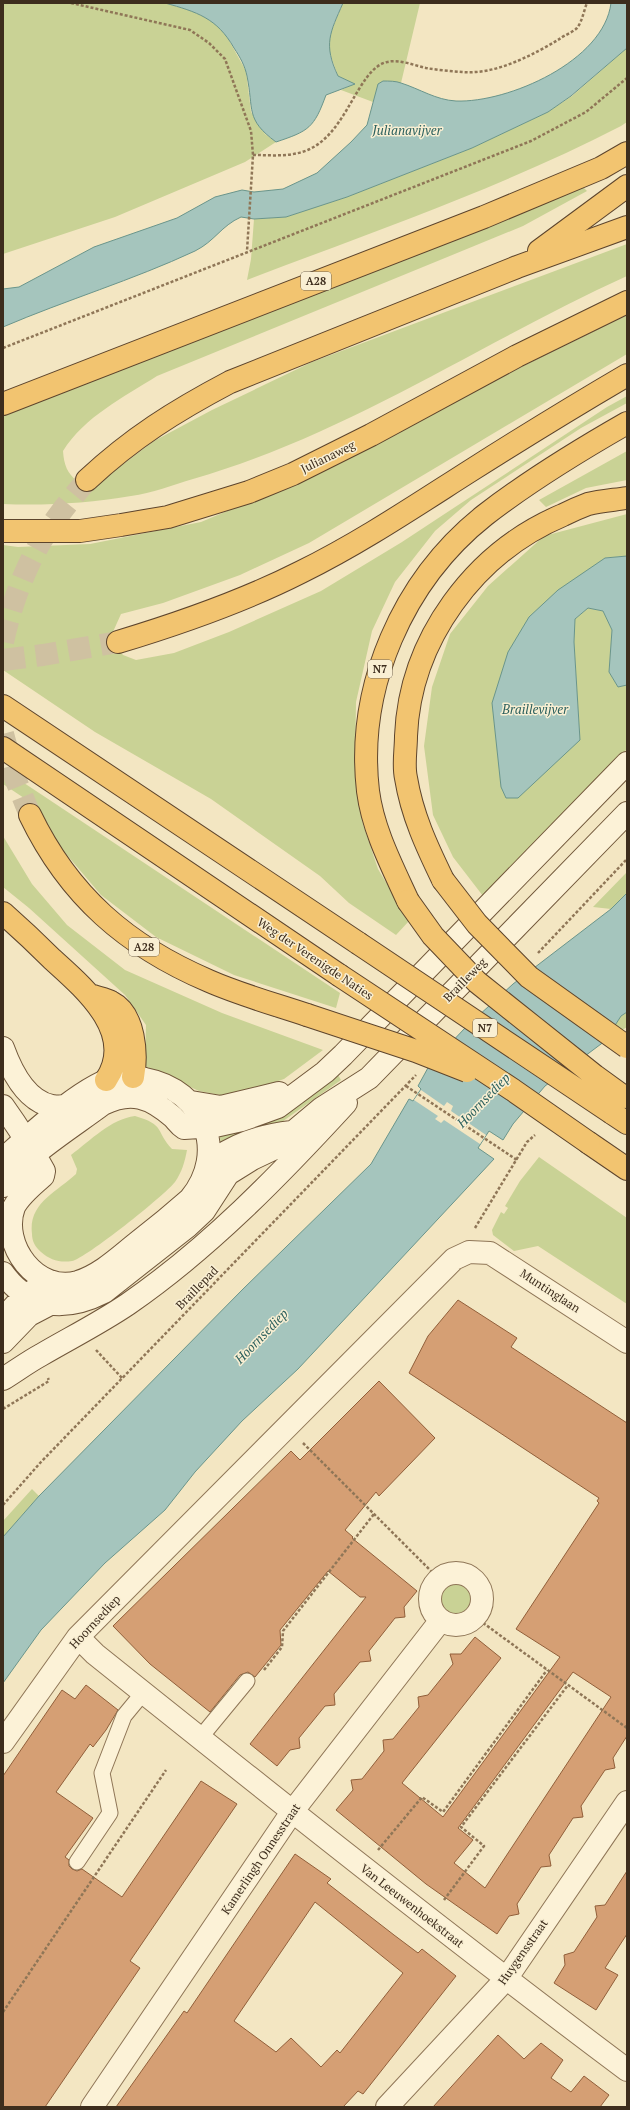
<svg xmlns="http://www.w3.org/2000/svg" width="630" height="2110" font-family="'PT Serif',serif">
  <rect width="100%" height="100%" fill="#f3e6c2"/>
  <path fill="#c9d295" d="M 3,3 L 165,3 L 195,12 L 213,22 L 226,35 L 246,71 L 251,112 L 265,134 L 276,142 L 245,162 L 115,217 L 3,254 Z
    M 343,3 L 420,3 L 401,83 L 383,81 L 379,84 L 373,102 L 341,90 L 354,84 L 338,76 L 328,48 L 331,32 Z
    M 627,48 L 627,122 L 621,126 C 501,188 372,232 247,280 L 251,259 L 254,219 L 286,217 L 347,197 L 472,148 L 548,112 L 572,96 Z
    M 583,187 L 587,191 L 523,226 L 157,376 C 124,397 84,417 63,451 C 64,465 67,473 78,482 L 102,480 L 154,441 L 212,410 L 312,362 L 627,244 L 627,276 C 482,342 347,435 193,479 C 173,485 152,493 131,496 C 89,503 45,506 3,504 L 3,412 Z
    M 627,315 L 627,354 L 309,543 L 240,575 L 163,603 L 121,614 L 112,634 L 116,646 L 123,655 L 136,660 L 174,653 L 229,632 L 321,591 L 402,542 L 607,407 L 627,396 L 627,403 L 581,428 L 471,500 L 435,531 L 395,582 L 372,631 L 356,702 L 355,765 L 363,824 L 378,869 L 409,921 L 396,935 L 349,903 L 320,876 L 211,799 L 95,732 L 3,670 L 3,545 L 18,547 L 90,544 L 201,522 L 315,474 L 519,368 Z
    M 627,451 L 627,480 L 586,488 L 546,507 L 539,500 Z
    M 627,514 L 627,556 L 605,558 L 529,617 L 580,740 L 574,642 L 575,619 L 588,608 L 603,611 L 612,630 L 609,672 L 618,687 L 627,685 L 627,749 L 551,830 L 483,896 L 453,857 L 433,815 L 424,746 L 432,687 L 450,634 L 488,586 L 544,536 Z
    M 3,769 L 340,993 L 336,1008 L 234,975 L 156,937 L 101,895 L 61,848 L 39,808 L 3,784 Z
    M 3,836 L 32,884 L 67,925 L 125,970 L 222,1013 L 323,1050 L 284,1079 L 231,1097 L 199,1091 L 145,1066 L 146,1025 L 125,995 L 29,908 L 3,887 Z
    M 627,872 L 627,893 L 611,909 L 593,907 Z
    M 627,1012 L 627,1027 L 605,1041 L 621,1016 Z
    M 338,1075 L 341,1080 L 279,1124 L 221,1143 L 219,1133 L 309,1096 Z
    M 135,1116 C 166,1125 155,1131 172,1149 L 187,1150 C 185,1161 182,1172 175,1182 C 165,1195 85,1259 72,1261 C 60,1263 50,1260 41,1252 C 35,1247 32,1241 32,1234 C 28,1203 57,1192 76,1174 L 77,1169 L 71,1155 C 91,1140 111,1119 135,1116 Z
    M 539,1157 L 627,1218 L 627,1304 L 538,1246 L 514,1251 L 493,1235 L 492,1230 L 501,1212 L 504,1214 L 508,1208 L 505,1206 L 520,1181 Z
    M 32,1489 L 39,1496 L 3,1537 L 3,1521 Z
    M439 1598a18 18 0 1 1 36 0a18 18 0 1 1-36 0Z"/>
  <path fill="#a5c5bd" stroke="#6a958b" d="M 165,3 L 343,3 C 330,33 323,44 338,76 L 355,84 L 326,95 C 314,128 309,131 276,142 C 245,119 254,110 247,76 C 245,66 240,57 234,48 C 217,18 197,12 165,3 Z
    M 611,3 L 627,3 L 627,48 L 571,96 L 548,112 L 472,148 L 347,197 L 286,217 L 254,219 L 241,217 C 221,226 215,241 195,251 C 133,280 66,300 3,327 L 3,289 L 19,287 L 94,247 L 177,218 L 215,197 L 242,190 L 254,192 L 283,189 L 317,173 L 351,142 L 367,125 L 378,84 L 383,81 C 389,81 396,81 401,83 C 420,89 436,100 456,101 C 508,103 604,61 611,3 Z
    M 627,556 L 627,685 L 618,687 L 609,672 L 612,630 L 603,611 L 588,608 L 575,619 L 574,642 L 580,740 L 518,798 L 506,798 L 501,787 L 492,703 L 508,652 L 529,617 L 558,590 L 605,558 Z
    M 627,893 L 627,1012 L 621,1016 L 605,1041 L 545,1086 L 513,1124 L 503,1140 L 489,1131 L 478,1148 L 494,1159 L 298,1369 L 242,1421 L 195,1472 L 165,1510 L 105,1563 L 41,1630 L 3,1683 L 3,1537 L 39,1496 L 243,1289 L 371,1164 L 409,1099 L 413,1101 L 421,1089 L 418,1086 L 429,1066 L 465,1028 L 513,984 L 611,909 Z"/>
  <path fill="#f3e6c2" d="M 421,1090 L 444,1106 L 447,1102 L 453,1106 L 451,1111 L 486,1135 L 480,1144 L 444,1120 L 441,1123 L 435,1119 L 438,1116 L 414,1100 Z"/>
  <path fill="#d59f74" stroke="#915f3a" fill-rule="evenodd" d="M 458,1300 L 517,1338 L 511,1347 L 627,1423 L 627,1736 L 613,1758 L 615,1768 L 605,1770 L 581,1806 L 583,1817 L 573,1818 L 549,1855 L 551,1866 L 541,1867 L 517,1904 L 519,1914 L 509,1916 L 497,1934 L 426,1884 L 336,1810 L 353,1790 L 351,1780 L 362,1779 L 384,1751 L 383,1740 L 393,1739 L 419,1707 L 418,1697 L 428,1695 L 453,1664 L 450,1654 L 461,1654 L 475,1637 L 501,1658 L 402,1783 L 443,1817 L 560,1657 L 516,1629 L 599,1503 L 597,1501 L 599,1498 L 409,1373 L 428,1336 ZM 573,1672 L 611,1697 L 485,1888 L 454,1863 L 473,1840 L 458,1828 Z
    M 379,1381 L 435,1438 L 379,1496 L 376,1492 L 345,1530 L 353,1537 L 352,1538 L 417,1591 L 404,1607 L 405,1617 L 395,1618 L 369,1651 L 371,1661 L 360,1662 L 334,1694 L 335,1705 L 325,1706 L 299,1738 L 300,1748 L 290,1750 L 277,1766 L 250,1744 L 366,1597 L 360,1597 L 328,1571 L 280,1630 L 281,1645 L 255,1677 L 248,1672 L 240,1675 L 210,1712 L 150,1664 L 113,1626 L 291,1451 L 300,1460 Z
    M 86,1685 L 118,1710 L 106,1730 L 93,1747 L 90,1744 L 56,1792 L 93,1818 L 65,1857 L 69,1860 L 69,1866 L 72,1869 L 77,1871 L 82,1869 L 122,1897 L 201,1781 L 237,1804 L 130,1961 L 140,1968 L 45,2107 L 3,2107 L 3,1776 L 62,1690 L 75,1699 Z
    M 295,1854 L 331,1879 L 327,1883 L 394,1935 L 418,1953 L 422,1949 L 456,1976 L 363,2094 L 358,2091 L 343,2107 L 116,2107 L 184,2011 L 187,2013 ZM 315,1902 L 403,1973 L 340,2053 L 337,2050 L 321,2067 L 291,2038 L 276,2052 L 234,2021 Z
    M 627,1871 L 627,1934 L 605,1968 L 618,1975 L 596,2010 L 554,1983 L 565,1965 L 564,1955 L 574,1952 L 597,1917 L 595,1906 L 605,1905 Z
    M 498,2035 L 524,2059 L 541,2043 L 563,2060 L 551,2078 L 571,2092 L 584,2076 L 609,2095 L 600,2107 L 433,2107 Z"/>
  <g fill="none" stroke-linecap="round" stroke-linejoin="round">
    <path stroke="#cfc1a1" stroke-width="22" stroke-dasharray="22 11" stroke-linecap="butt" d="M 3,642 C 9,614 19,584 32,558 C 46,529 67,504 87,480
      M 3,660 L 43,655 L 118,642
      M 3,734 L 15,778 L 30,815"/>
    <defs>
      <path id="service" d="M 200,1738 L 247,1681
        M 77,1862 L 110,1813 L 102,1773 L 124,1716 L 143,1693"/>
      <path id="minor" d="M430 1599a26 26 0 1 1 52 0a26 26 0 1 1-52 0Z
        M 78,1637 L 95,1654 C 271,1795 447,1935 627,2070
        M 3,1742 L 78,1637 L 454,1259 L 469,1252 L 490,1253 L 627,1342
        M 92,2107 L 292,1812 L 441,1620
        M 387,2107 L 506,1979 L 627,1802"/>
      <path id="secondary" d="M 3,1048 C 11,1070 26,1101 52,1106 C 56,1107 62,1106 67,1106
        M 191,1102 L 221,1107 L 279,1093
        M 3,1106 C 18,1127 32,1149 44,1171 L 43,1176 C 34,1184 20,1195 14,1207 C 0,1245 37,1294 78,1282 C 102,1274 119,1257 138,1242 C 156,1228 173,1214 190,1199 C 229,1152 204,1090 145,1079 C 137,1077 127,1075 118,1077 C 85,1083 29,1136 3,1159
        M 208,1164 C 235,1144 258,1136 292,1132
        M 3,1186 C 28,1154 71,1128 103,1104 C 131,1090 150,1097 173,1117 C 177,1121 179,1125 184,1128 L 215,1126 L 242,1120 L 278,1107 L 325,1072 L 343,1055 L 627,763
        M 3,1273 C 29,1310 67,1311 104,1292 L 188,1226 L 204,1211 L 228,1174 L 252,1159 L 273,1149 L 322,1108 L 369,1078 L 627,813
        M 3,1319 L 20,1300 L 37,1288
        M 3,1342 L 29,1315 L 50,1304
        M 3,1379 C 16,1371 28,1362 41,1355 C 70,1338 100,1323 128,1304 C 209,1248 279,1176 346,1103"/>
      <path id="trunk" d="M 539,251 L 627,186
        M 3,404 L 484,217 L 601,168 L 627,153
        M 87,480 C 132,438 175,411 230,382 L 517,267 L 627,227
        M 3,531 L 80,531 L 121,525 L 168,517 L 249,492 L 293,474 L 371,435 L 517,356 L 627,302
        M 118,642 C 181,623 242,602 301,572 C 360,543 415,506 470,471 C 522,438 574,406 627,375
        M 3,706 L 358,943
        M 3,748 L 339,975
        M 30,815 C 69,896 127,946 209,981 C 241,995 274,1004 307,1015
        M 443,880 C 427,847 412,815 406,778 C 403,765 406,750 406,736 C 410,639 475,552 563,515 C 571,511 580,507 588,504 C 600,501 614,500 627,498
        M 408,901 C 392,866 373,830 368,791 C 356,687 403,580 485,515 C 529,481 578,451 627,423
        M 3,913 C 20,928 36,943 52,959 C 83,987 138,1033 106,1080
        M 93,996 C 99,998 106,999 111,1002 C 135,1014 137,1054 133,1077
        M 612,1113 L 627,1123
        M 589,1143 L 627,1169"/>
    </defs>
    <use href="#service" stroke="#8f7657" stroke-width="17"/>
    <use href="#minor" stroke="#8f7657" stroke-width="24"/>
    <use href="#secondary" stroke="#71573a" stroke-width="24"/>
    <use href="#trunk" stroke="#5d442c" stroke-width="24"/>
    <path stroke="#8f7657" stroke-width="2.5" stroke-dasharray="3 2" stroke-linecap="butt" d="M 71,3 L 190,30 L 209,43 L 225,59 L 251,131 L 253,155 L 247,251
      M 253,155 C 269,155 286,157 302,152 C 347,139 356,69 387,62 C 399,59 413,65 426,68 C 437,70 450,71 462,72 C 496,75 533,55 561,38 C 565,35 573,32 577,28 C 582,22 584,10 587,3
      M 3,348 L 531,141 L 586,112 L 627,78
      M 538,953 L 627,859
      M 406,1086 L 517,1160
      M 475,1228 L 527,1142 L 535,1135
      M 96,1350 L 122,1378
      M 3,1409 L 49,1381 L 48,1378
      M 303,1443 L 439,1579
      M 3,1505 L 41,1462 L 416,1075
      M 475,1617 L 627,1728
      M 264,1670 L 282,1647 L 283,1631 L 374,1514
      M 378,1850 L 422,1797 L 443,1812 L 547,1670
      M 444,1900 L 484,1846 L 461,1827 L 568,1685
      M 3,2012 L 166,1770"/>
    <use href="#service" stroke="#fcf2d7" stroke-width="15"/>
    <use href="#minor" stroke="#fcf2d7" stroke-width="22"/>
    <use href="#secondary" stroke="#fcf2d7" stroke-width="22"/>
    <use href="#trunk" stroke="#f2c470" stroke-width="22"/>
    <defs>
      <path id="trunk-bridge" d="M 443,880 L 477,924 L 529,977 L 627,1047
        M 408,901 L 433,936 L 477,982 L 595,1076 L 624,1097
        M 358,943 L 612,1113
        M 339,975 L 513,1090 L 589,1143
        M 307,1015 L 416,1051 L 467,1071"/>
    </defs>
    <use href="#trunk-bridge" stroke="#5d442c" stroke-width="24" stroke-linecap="butt"/>
    <use href="#trunk-bridge" stroke="#f2c470" stroke-width="22"/>
  </g>
  <g text-anchor="middle" stroke-width="3" stroke-linejoin="round" paint-order="stroke">
    <g fill="#f9efd3" stroke="#756754" stroke-width="1">
      <rect x="301" y="272" width="30" height="18" rx="3"/>
      <rect x="368" y="660" width="24" height="18" rx="3"/>
      <rect x="129" y="938" width="30" height="18" rx="3"/>
      <rect x="473" y="1019" width="24" height="18" rx="3"/>
    </g>
    <g font-size="11" font-weight="bold" fill="#3d2d1d">
      <text x="316" y="285">A28</text>
      <text x="380" y="673">N7</text>
      <text x="144" y="951">A28</text>
      <text x="485" y="1032">N7</text>
    </g>
    <g font-size="12" fill="#3d2d1d" stroke="#f9efd3">
      <text transform="translate(328 457) rotate(-26)" y="4">Julianaweg</text>
      <text transform="translate(315 959) rotate(34)" y="4">Weg der Verenigde Naties</text>
      <text transform="translate(465 980) rotate(-46)" y="4">Brailleweg</text>
      <text transform="translate(197 1288) rotate(-46)" y="4">Braillepad</text>
      <text transform="translate(550 1291) rotate(33)" y="4">Muntinglaan</text>
      <text transform="translate(95 1622) rotate(-47)" y="4">Hoornsediep</text>
      <text transform="translate(261 1859) rotate(-56)" y="4">Kamerlingh Onnesstraat</text>
      <text transform="translate(412 1906) rotate(38)" y="4">Van Leeuwenhoekstraat</text>
      <text transform="translate(523 1952) rotate(-55)" y="4">Huygensstraat</text>
    </g>
    <g font-size="13" font-style="italic" fill="#2a5f5d" stroke="#f9efd3">
      <text x="407" y="135">Julianavijver</text>
      <text x="535" y="714">Braillevijver</text>
      <text transform="translate(483 1100) rotate(-46)" y="5">Hoornsediep</text>
      <text transform="translate(261 1336) rotate(-46)" y="5">Hoornsediep</text>
    </g>
  </g>
  <rect width="630" height="2110" fill="none" stroke="#3d2d1d" stroke-width="8"/>
</svg>
